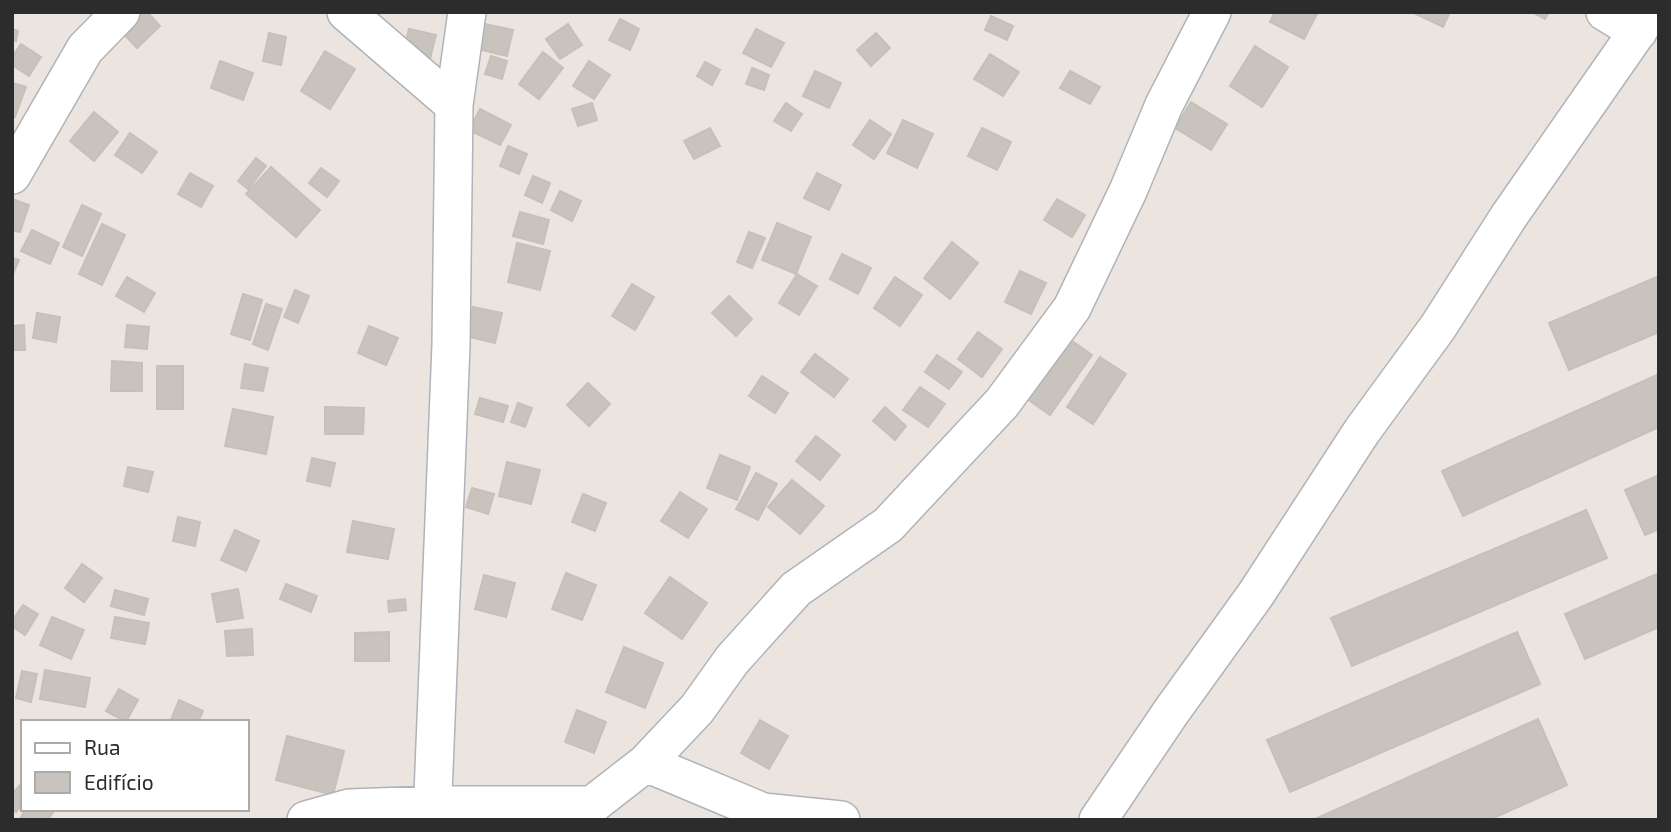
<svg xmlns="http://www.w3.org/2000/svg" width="1671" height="832" font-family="'Exo 2',sans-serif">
  <rect width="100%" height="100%" fill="#ece5df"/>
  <path fill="#c8c3bd" stroke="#c7c0b9" stroke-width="2" d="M 134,12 L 147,12 L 160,26 L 137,48 L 118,28 Z
    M 1275,12 L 1318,12 L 1304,39 L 1270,22 Z
    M 1412,12 L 1450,12 L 1443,27 Z
    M 1532,12 L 1549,12 L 1545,19 Z
    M 991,16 L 1013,26 L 1007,40 L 985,30 Z
    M 620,19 L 639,29 L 630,50 L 609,40 Z
    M 485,24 L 513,30 L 507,56 L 478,49 Z
    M 568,24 L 582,45 L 560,59 L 546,39 Z
    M 12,29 L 18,31 L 16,41 L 12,40 Z
    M 409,29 L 436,35 L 429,63 L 402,56 Z
    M 756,29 L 784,43 L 771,67 L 743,53 Z
    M 269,33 L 286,37 L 281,65 L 263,61 Z
    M 876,33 L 890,48 L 871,66 L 857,50 Z
    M 21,44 L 41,57 L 29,76 L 12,65 L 12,57 Z
    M 1255,46 L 1288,67 L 1262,107 L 1230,86 Z
    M 325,51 L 355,69 L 330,109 L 301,91 Z
    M 543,52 L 563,68 L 539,99 L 519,84 Z
    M 990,54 L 1019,72 L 1003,96 L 974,79 Z
    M 491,56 L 507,61 L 502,79 L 485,74 Z
    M 220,61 L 253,73 L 243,100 L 211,88 Z
    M 589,61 L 610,75 L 594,99 L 573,86 Z
    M 705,62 L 720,70 L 712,85 L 697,76 Z
    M 752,68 L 769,75 L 764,90 L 746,84 Z
    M 815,71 L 841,83 L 829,108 L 803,96 Z
    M 1070,71 L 1100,87 L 1090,104 L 1060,88 Z
    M 12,83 L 26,87 L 15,117 L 12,116 Z
    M 1191,102 L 1227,124 L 1211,150 L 1175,128 Z
    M 592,103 L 597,120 L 578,126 L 572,109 Z
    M 786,103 L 802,114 L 791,131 L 774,121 Z
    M 480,109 L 511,125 L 500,145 L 469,130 Z
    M 94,112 L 118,132 L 94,161 L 70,141 Z
    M 870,120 L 891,134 L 874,159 L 853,145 Z
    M 903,120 L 933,134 L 917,168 L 887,153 Z
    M 710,128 L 720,146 L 694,159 L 684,141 Z
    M 982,128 L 1011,142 L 997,170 L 968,156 Z
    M 130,133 L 157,152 L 142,173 L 115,155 Z
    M 508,146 L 527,154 L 519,174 L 500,166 Z
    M 256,158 L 266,166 L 248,189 L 238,181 Z
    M 271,167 L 320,210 L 296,237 L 246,194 Z
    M 321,168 L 339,181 L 327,197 L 309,183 Z
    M 190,173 L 213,186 L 201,207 L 178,194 Z
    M 817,173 L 841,185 L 829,210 L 804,198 Z
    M 533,176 L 550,183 L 542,203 L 525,195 Z
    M 560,191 L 581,201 L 572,221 L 551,210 Z
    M 12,199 L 29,205 L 20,232 L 12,230 Z
    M 1057,199 L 1085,215 L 1072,237 L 1044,220 Z
    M 82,205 L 101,214 L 82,256 L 63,247 Z
    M 520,212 L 549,220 L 543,244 L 513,236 Z
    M 777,223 L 811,237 L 796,274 L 762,260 Z
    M 102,224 L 125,235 L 102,285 L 79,274 Z
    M 32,230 L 59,243 L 50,264 L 21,251 Z
    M 749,232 L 765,238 L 752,268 L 737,262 Z
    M 952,242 L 978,263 L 950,299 L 924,278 Z
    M 517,243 L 550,251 L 540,290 L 508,282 Z
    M 842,254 L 871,268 L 858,294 L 830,279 Z
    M 12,258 L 19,260 L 12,276 Z
    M 1020,271 L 1046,283 L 1031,314 L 1005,302 Z
    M 797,274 L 817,286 L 799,315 L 779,303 Z
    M 1659,276 L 1659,332 L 1569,370 L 1549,323 Z
    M 127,277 L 155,293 L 144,312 L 116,296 Z
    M 895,277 L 922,295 L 900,326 L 874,308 Z
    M 632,284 L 654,297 L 635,330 L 612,316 Z
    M 295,290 L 309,296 L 298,323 L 284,317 Z
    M 243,294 L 262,300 L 250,340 L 231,334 Z
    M 729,296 L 752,319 L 736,336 L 712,313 Z
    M 266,304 L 282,309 L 268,350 L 253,344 Z
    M 473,307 L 502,313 L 495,343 L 466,336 Z
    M 37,313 L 60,317 L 56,342 L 33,338 Z
    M 24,325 L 25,350 L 12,350 L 12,326 Z
    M 127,325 L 149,327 L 147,349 L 125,347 Z
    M 369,326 L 398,338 L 386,365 L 358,353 Z
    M 978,332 L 1002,349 L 982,377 L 958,359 Z
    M 1061,333 L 1092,355 L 1050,415 L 1019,393 Z
    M 815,354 L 848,379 L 834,397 L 801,372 Z
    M 937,355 L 962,372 L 949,389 L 925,372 Z
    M 1100,357 L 1126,374 L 1093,424 L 1067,407 Z
    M 112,361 L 142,363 L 142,391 L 111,391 Z
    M 245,364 L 268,368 L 263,391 L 241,388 Z
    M 157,366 L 183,366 L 183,409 L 157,409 Z
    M 1659,374 L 1659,427 L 1463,516 L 1442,471 Z
    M 762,376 L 788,393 L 775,413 L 749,396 Z
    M 588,383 L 610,404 L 589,426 L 567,405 Z
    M 920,387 L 945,404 L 928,427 L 903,410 Z
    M 480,398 L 508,406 L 503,422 L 475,414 Z
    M 518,403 L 532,408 L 525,427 L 511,422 Z
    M 325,407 L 364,408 L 363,434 L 325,434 Z
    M 885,407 L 906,426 L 895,440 L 873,421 Z
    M 233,409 L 273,417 L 266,454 L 225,446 Z
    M 816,436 L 840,455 L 820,480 L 796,461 Z
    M 720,455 L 750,467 L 737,500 L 707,488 Z
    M 312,458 L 335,463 L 330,486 L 307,481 Z
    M 507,462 L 540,470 L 531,504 L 499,496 Z
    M 128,467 L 153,472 L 148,492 L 124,486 Z
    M 756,473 L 777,484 L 758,520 L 736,509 Z
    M 1659,475 L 1659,529 L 1645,535 L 1625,490 Z
    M 792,480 L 824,506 L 800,534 L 768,507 Z
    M 472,488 L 494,494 L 488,514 L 466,507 Z
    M 680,492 L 707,509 L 688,538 L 661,521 Z
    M 583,494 L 606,503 L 595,531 L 572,522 Z
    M 1586,510 L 1607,558 L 1352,666 L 1331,618 Z
    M 178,517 L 200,522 L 195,546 L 173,541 Z
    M 353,521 L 394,529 L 388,559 L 347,552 Z
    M 235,530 L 259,541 L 246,571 L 221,560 Z
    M 82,564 L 102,578 L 84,602 L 65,588 Z
    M 566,573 L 596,585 L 582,620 L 552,609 Z
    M 1659,573 L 1659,627 L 1585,659 L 1565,614 Z
    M 484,575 L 515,583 L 506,617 L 475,609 Z
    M 670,577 L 707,603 L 682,639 L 645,613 Z
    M 286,584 L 317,596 L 311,612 L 280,599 Z
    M 238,589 L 243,618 L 217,622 L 212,594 Z
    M 115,590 L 148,599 L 144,615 L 111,606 Z
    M 405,599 L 406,610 L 389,612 L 388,601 Z
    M 23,605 L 38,614 L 25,635 L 12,626 L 12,621 Z
    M 52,617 L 84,630 L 71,659 L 40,645 Z
    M 115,617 L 149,623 L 145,644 L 111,638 Z
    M 252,629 L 253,655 L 227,656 L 225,631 Z
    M 389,632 L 389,661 L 355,661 L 355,633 Z
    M 1517,632 L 1540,684 L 1290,792 L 1267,740 Z
    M 624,647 L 663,663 L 645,708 L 606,692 Z
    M 45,670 L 90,678 L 85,707 L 40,699 Z
    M 22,671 L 37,674 L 31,702 L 16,698 Z
    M 119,689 L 138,700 L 126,722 L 106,711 Z
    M 179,700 L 203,711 L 198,722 L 170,722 Z
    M 577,710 L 606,722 L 594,753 L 565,742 Z
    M 1538,719 L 1567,785 L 1489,820 L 1313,820 Z
    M 760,720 L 788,736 L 769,769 L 741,753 Z
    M 287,736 L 344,751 L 333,795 L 276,780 Z
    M 20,785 L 23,787 L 23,803 L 16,812 L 12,809 L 12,794 Z
    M 25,809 L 55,809 L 48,820 L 20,820 Z"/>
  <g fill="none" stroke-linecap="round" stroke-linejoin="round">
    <defs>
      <path id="street" d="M 346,12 L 454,105
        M 1605,12 L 1638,32
        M 12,175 L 85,49 L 121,12
        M 646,763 L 763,812 L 841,820
        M 306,820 L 349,808 L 433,805 L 592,805
        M 432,820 L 451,345 L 454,105 L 467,12
        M 584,820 L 592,805 L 646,763 L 697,709 L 732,660 L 796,589 L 888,525 L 1002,403 L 1072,308 L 1128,191 L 1164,105 L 1212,12
        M 1098,820 L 1171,712 L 1256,594 L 1362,431 L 1438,327 L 1509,216 L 1651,12"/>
    </defs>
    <use href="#street" stroke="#b0b3ba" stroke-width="40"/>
    <use href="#street" stroke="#fff" stroke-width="37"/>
  </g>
  <rect width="1671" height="832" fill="none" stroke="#2c2c2c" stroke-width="28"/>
  <rect x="21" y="720" width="228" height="91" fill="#ffffff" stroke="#ababab" stroke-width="2"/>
  <rect x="35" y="743" width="35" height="10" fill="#ffffff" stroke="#ababab" stroke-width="2"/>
  <text x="84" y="755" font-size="21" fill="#2c2c2c">Rua</text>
  <rect x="35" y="772" width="35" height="21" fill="#c8c3bd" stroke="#ababab" stroke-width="2"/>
  <text x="84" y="790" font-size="21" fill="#2c2c2c">Edifício</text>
</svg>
